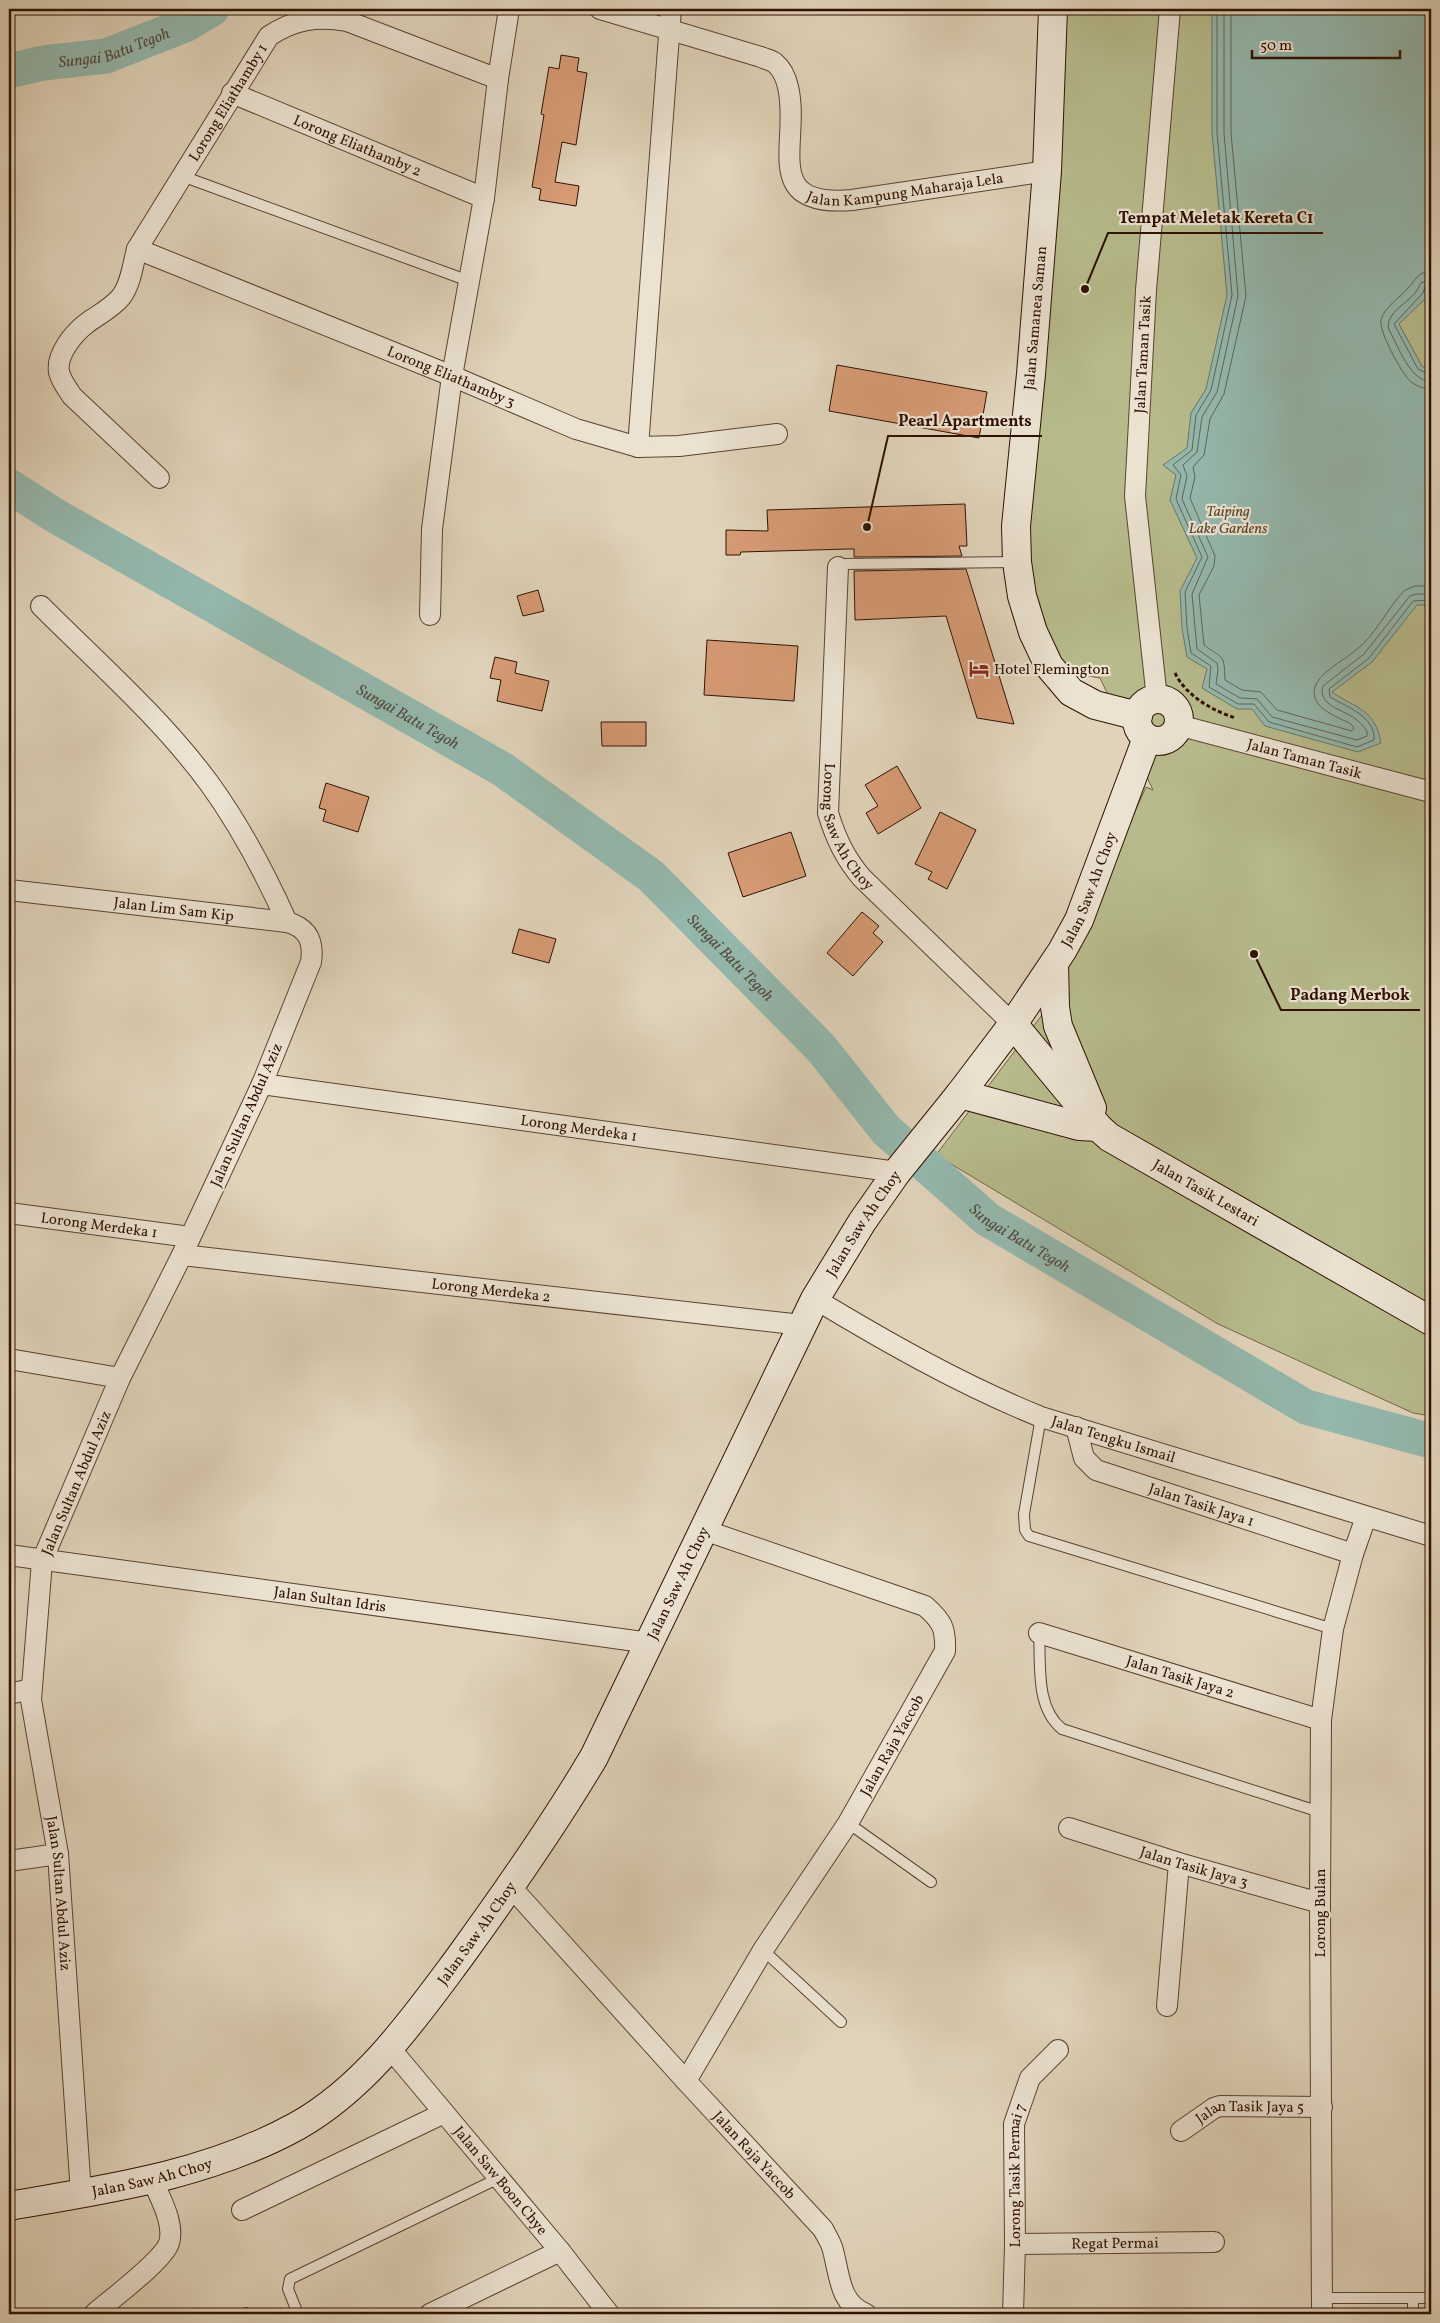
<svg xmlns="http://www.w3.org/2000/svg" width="1440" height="2323" font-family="Vollkorn,serif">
  <rect width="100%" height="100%" fill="#e0d3ba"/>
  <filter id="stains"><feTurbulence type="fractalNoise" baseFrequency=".004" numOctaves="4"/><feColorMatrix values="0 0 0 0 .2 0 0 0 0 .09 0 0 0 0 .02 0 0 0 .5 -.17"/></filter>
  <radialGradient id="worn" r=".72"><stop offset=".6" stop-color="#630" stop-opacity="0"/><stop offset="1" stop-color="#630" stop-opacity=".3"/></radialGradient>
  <path fill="#b7bb8c" stroke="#746646" d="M 1059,9 L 1431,9 L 1431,1416 L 1413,1413 L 1218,1324 L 936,1155 L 1045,1011 L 1146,787 L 1153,790 L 1100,678 L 1078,674 L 1060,664 L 1022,569 Z"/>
  <path fill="#94b8ad" stroke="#6c7568" d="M 1212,9 L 1431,9 L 1431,279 L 1428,296 L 1399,324 L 1422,366 L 1431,371 L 1431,605 L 1417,605 L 1372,662 L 1332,692 C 1357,709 1375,709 1381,743 L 1358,752 L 1265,726 L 1252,709 L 1237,709 L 1202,688 L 1207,669 L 1187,657 L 1182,628 L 1180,591 L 1197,558 L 1170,500 L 1176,475 L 1163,465 L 1187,448 L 1191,413 L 1206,389 L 1227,295 L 1212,133 Z"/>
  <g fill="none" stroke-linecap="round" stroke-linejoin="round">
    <path stroke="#626457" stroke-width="1" d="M 1217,9 L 1217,133 L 1232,295 L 1211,390 L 1196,415 L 1192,450 L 1173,465 L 1181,475 L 1176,499 L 1202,557 L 1185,592 L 1187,628 L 1191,653 L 1211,666 L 1209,687 L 1238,704 L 1254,704 L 1269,722 L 1357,747 L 1374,740 C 1376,717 1347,707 1330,697 L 1329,689 L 1369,658 L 1413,601 L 1431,600
      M 1224,9 L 1224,133 L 1238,296 L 1217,392 L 1202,417 L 1197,452 L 1183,465 L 1187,476 L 1182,499 L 1208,557 L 1192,594 L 1197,649 L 1217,663 L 1218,670 L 1216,684 L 1240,698 L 1257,699 L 1272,717 L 1357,740 L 1367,736 L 1367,731 C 1363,726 1359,721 1353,717 C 1342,710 1317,704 1323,686 L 1364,654 L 1410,596 L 1416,594 L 1431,594
      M 1231,9 L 1231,133 L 1246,296 L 1224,394 L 1210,419 L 1204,455 L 1193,467 L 1195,477 L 1190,498 L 1215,556 L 1214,566 L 1199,595 L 1204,645 C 1224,660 1224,653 1225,680 L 1242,690 L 1261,692 L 1277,710 L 1352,731 L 1354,728 L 1351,724 C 1338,717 1315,710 1314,693 C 1314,674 1344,661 1356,650 C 1376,635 1387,608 1405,590 L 1415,586 L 1431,586
      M 1431,271 C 1417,272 1416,280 1408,288 C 1400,298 1384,307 1381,320 C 1378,330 1402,374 1410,381 C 1416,386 1424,389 1431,389
      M 1431,279 L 1421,283 C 1419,285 1419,288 1417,290 C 1410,303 1384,312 1389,330 C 1399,347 1409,380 1431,382
      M 1431,285 L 1425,287 L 1423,293 L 1394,324 L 1418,369 L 1431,375"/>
    <g stroke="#94b8ad" stroke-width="35">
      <path id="s1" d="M 9,71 L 43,63 L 106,56 L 185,25 L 212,9"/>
      <path id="s2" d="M 9,486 L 54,515 L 502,769 L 651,876 L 821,1048 L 886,1130 L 987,1219 L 1306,1407 L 1431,1441"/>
    </g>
  </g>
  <path fill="#d79b76" stroke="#301101" d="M 561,55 L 579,58 L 577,71 L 587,73 L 576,145 L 562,142 L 555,182 L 579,186 L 576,206 L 539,200 L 541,189 L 532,187 L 544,115 L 541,114 L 549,67 L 559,69 Z
    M 837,365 L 987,392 L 979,438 L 829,411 Z
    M 965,504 L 967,546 L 959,546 L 962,556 L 854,557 L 854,549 L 849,549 L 741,552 L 740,555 L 726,555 L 726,530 L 768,531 L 767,510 Z
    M 966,569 L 1014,724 L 977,718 L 946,616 L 855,620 L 854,571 Z
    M 538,590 L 544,611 L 523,616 L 517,596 Z
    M 707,640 L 798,646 L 794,701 L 704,695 Z
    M 495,657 L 517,662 L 515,673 L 549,681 L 542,711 L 497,701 L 501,680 L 490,678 Z
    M 601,722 L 646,722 L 646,746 L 602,746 Z
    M 897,766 L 921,808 L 878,834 L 866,813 L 878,806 L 865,785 Z
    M 326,783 L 369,797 L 358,832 L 323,821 L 326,810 L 319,808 Z
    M 940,812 L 976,830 L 947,889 L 928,879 L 932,872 L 915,864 Z
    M 791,832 L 806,876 L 743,897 L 728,853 Z
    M 862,912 L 879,926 L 873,933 L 883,942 L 853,976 L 827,953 Z
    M 519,929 L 556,939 L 549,963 L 512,953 Z"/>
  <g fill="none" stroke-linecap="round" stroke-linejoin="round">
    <defs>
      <path id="lane" d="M 182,176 L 469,281
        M 838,567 L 845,564 L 1016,562
        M 1041,1417 L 1024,1514 L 1025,1530 L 1029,1536 L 1333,1629
        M 1039,1633 C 1041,1664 1035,1707 1062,1729 L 1320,1812
        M 848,1823 L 931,1882
        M 763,1950 L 841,2022
        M 1322,2298 L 1431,2298
        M 1413,2298 L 1413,2314
        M 244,2314 L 246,2313
        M 298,2314 L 288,2289 L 290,2279 L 499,2178"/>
      <g id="street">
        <path id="s3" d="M 600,9 L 761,57 C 765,59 771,60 775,63 C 782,69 786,78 788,87 C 801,142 759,208 852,200 L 1047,171"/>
        <path id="s4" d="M 232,93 L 484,198"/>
        <path id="s5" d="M 137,249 L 452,376 L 576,429 L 638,447 L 679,446 L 777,434"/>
        <path d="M 638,447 L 671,9"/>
        <path id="s6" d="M 159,478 L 72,396 C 67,388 61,381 59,372 C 56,354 74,333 87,323 C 98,315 112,308 121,297 C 131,284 133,264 137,249 L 269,36 C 295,19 317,16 347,21 L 498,79"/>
        <path id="s7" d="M 838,567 L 828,813 C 836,839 845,858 862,878 L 1013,1024"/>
        <path d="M 41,606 C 98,663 161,718 209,783 C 241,827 265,873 287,922"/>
        <path d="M 430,615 L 432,529 L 452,376 L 484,198 L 498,79 L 509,9"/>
        <path id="s8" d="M 1157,699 L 1135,496 L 1146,290 L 1170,9"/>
        <path id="s9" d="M 1178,725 L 1431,792"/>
        <path id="s10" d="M 9,890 L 287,922 C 308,928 314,941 311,962 L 262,1084 L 182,1255 L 120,1378 L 42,1561 L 31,1700 L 58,1854 L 81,2194"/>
        <path id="s11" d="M 262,1084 L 897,1172"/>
        <path id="s12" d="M 9,1213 L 190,1237"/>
        <path id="s13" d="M 182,1255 L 802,1325"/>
        <path id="s14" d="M 815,1299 C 888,1343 962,1385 1041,1417 L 1431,1536"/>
        <path d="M 9,1359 L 120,1378"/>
        <path id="s15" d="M 1076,1427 L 1084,1458 L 1096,1470 L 1353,1554"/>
        <path id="s16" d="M 9,1555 L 650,1643"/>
        <path id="s17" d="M 1039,1633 L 1321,1720"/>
        <path d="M 9,1694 L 31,1689"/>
        <path id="s18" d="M 1069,1828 L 1179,1863 L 1320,1903"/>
        <path d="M 9,1861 L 58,1854"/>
        <path id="s19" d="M 511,1887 L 686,2081 L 823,2229 C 826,2235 830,2241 832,2247 C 840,2273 838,2303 866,2314"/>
        <path d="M 1167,2006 L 1179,1863"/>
        <path id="s20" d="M 389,2047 L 560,2251 L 609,2314"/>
        <path id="s21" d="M 686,2081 L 763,1950 L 848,1823 L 945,1651 C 946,1628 942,1621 925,1606 L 704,1530"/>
        <path id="s22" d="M 1181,2131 L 1214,2108 L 1220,2106 L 1322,2107"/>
        <path d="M 242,2210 L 444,2113"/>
        <path id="s23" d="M 1015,2244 L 1214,2242"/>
        <path d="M 94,2314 C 110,2300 163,2261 169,2243 C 175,2224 160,2198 153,2181"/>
        <path d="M 430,2314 L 560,2251"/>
        <path id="s24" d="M 1013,2314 L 1015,2244 L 1014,2124 L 1030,2078 L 1058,2050"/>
        <path d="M 1322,2314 L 1320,1903 L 1321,1720 L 1333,1629 L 1353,1554 L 1366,1517"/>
      </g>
      <g id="secondary">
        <path d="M 1053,9 L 1047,171 L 1031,374 L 1016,526 L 1017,562 L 1022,596 L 1033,632 L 1049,666 L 1071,692 L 1095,705 L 1138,716"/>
        <circle cx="1158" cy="720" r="21"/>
        <path d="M 1054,964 L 1055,1007 L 1058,1026 L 1092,1108"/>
        <path id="s25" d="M 1013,1024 L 1098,1127 L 1109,1137 L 1431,1321"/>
        <path d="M 960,1094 L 1079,1126 L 1098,1127"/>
        <path id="s26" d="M 9,2206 C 108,2189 208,2175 297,2126 C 366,2087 413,2020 459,1958 C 507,1892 553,1826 594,1757 L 815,1299 L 862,1222 L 897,1172 L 960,1094 L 1013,1024 L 1062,951 L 1079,920 L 1147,738"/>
      </g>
    </defs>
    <use href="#lane" stroke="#5c422f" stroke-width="12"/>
    <use href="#street" stroke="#5c422f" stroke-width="22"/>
    <use href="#secondary" stroke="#301101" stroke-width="30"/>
    <path stroke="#301101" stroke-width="3" stroke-dasharray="4 2.5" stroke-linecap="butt" d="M 1175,673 C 1186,696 1213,711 1236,718"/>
    <use href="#lane" stroke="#ebe2d2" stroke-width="10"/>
    <use href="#street" stroke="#ebe2d2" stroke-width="20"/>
    <use href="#secondary" stroke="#ebe2d2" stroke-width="28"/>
  </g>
  <defs>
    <symbol id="hotel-bare" viewBox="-9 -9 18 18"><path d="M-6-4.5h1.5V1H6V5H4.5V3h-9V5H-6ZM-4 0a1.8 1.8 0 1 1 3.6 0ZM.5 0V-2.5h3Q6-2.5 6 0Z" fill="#8f2418" stroke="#ebe2d2" stroke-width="2.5" paint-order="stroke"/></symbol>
  </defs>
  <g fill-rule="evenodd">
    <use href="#hotel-bare" x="965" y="655" width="28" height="28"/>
  </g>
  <g text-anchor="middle" stroke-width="4.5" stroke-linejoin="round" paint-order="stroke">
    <g font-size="15" fill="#301101" stroke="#ebe2d2">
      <text dy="5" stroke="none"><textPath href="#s6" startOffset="472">Lorong Eliathamby 1</textPath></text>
      <text dy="5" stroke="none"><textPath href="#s4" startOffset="136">Lorong Eliathamby 2</textPath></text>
      <text dy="5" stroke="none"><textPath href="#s3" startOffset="425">Jalan Kampung Maharaja Lela</textPath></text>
      <text transform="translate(1035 318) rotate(-85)" y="5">Jalan Samanea Saman</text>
      <text dy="5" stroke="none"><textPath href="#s8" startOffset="346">Jalan Taman Tasik</textPath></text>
      <text dy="5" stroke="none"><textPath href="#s5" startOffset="339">Lorong Eliathamby 3</textPath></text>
      <text dy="5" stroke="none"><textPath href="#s9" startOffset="131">Jalan Taman Tasik</textPath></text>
      <text dy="5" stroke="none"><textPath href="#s7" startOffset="265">Lorong Saw Ah Choy</textPath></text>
      <text dy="5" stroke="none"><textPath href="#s26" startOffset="1781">Jalan Saw Ah Choy</textPath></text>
      <text dy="5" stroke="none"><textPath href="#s10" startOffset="166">Jalan Lim Sam Kip</textPath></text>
      <text transform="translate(246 1115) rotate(-66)" y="5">Jalan Sultan Abdul Aziz</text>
      <text dy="5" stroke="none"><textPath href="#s11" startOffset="320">Lorong Merdeka 1</textPath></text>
      <text dy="5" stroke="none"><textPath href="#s25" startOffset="260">Jalan Tasik Lestari</textPath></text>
      <text dy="5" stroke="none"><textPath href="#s26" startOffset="1376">Jalan Saw Ah Choy</textPath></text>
      <text dy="5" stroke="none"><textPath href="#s12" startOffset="91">Lorong Merdeka 1</textPath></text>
      <text dy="5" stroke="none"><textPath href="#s13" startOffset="311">Lorong Merdeka 2</textPath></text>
      <text dy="5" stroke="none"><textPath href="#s14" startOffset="331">Jalan Tengku Ismail</textPath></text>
      <text transform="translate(76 1483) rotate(-67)" y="5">Jalan Sultan Abdul Aziz</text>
      <text dy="5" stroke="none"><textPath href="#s15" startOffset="160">Jalan Tasik Jaya 1</textPath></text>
      <text dy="5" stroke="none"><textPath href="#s26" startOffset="971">Jalan Saw Ah Choy</textPath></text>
      <text dy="5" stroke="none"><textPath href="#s16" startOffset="324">Jalan Sultan Idris</textPath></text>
      <text dy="5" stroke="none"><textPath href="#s17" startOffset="148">Jalan Tasik Jaya 2</textPath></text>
      <text dy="5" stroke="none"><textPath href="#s21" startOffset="394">Jalan Raja Yaccob</textPath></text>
      <text dy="5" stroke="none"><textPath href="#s18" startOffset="131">Jalan Tasik Jaya 3</textPath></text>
      <text dy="5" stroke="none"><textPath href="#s10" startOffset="1324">Jalan Sultan Abdul Aziz</textPath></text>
      <text transform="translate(1320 1913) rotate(-90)" y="5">Lorong Bulan</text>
      <text dy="5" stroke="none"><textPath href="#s26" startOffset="566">Jalan Saw Ah Choy</textPath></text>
      <text dy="5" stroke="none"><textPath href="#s22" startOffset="75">Jalan Tasik Jaya 5</textPath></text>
      <text dy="5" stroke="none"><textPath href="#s19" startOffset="362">Jalan Raja Yaccob</textPath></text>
      <text dy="5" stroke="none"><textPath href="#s26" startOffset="146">Jalan Saw Ah Choy</textPath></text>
      <text dy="5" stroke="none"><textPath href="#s24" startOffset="139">Lorong Tasik Permai 7</textPath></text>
      <text dy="5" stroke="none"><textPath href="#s20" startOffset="174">Jalan Saw Boon Chye</textPath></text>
      <text dy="5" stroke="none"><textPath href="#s23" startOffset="100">Regat Permai</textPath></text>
    </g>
    <g font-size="15" font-style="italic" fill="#58442b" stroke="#ebe2d2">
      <text x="1228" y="516">Taiping<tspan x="1228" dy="17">Lake Gardens</tspan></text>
    </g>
    <g font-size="15" fill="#301101" stroke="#ebe2d2" text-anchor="start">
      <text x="994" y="674">Hotel Flemington</text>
    </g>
    <g font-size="16" font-style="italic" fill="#534b3d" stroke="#ebe2d2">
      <text dy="6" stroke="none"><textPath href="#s1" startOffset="108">Sungai Batu Tegoh</textPath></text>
      <text dy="6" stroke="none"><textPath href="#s2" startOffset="461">Sungai Batu Tegoh</textPath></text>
      <text dy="6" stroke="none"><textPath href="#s2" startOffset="866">Sungai Batu Tegoh</textPath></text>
      <text dy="6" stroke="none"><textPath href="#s2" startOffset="1271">Sungai Batu Tegoh</textPath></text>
    </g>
  </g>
  <path fill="none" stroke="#301101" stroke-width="2" d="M1085 289L1108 233H1323M867 527L888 436H1042M1254 954L1281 1010H1420"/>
  <g fill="#301101" stroke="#ebe2d2" stroke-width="2">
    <circle cx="1085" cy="289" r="5"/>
    <circle cx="867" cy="527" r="5"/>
    <circle cx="1254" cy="954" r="5"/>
  </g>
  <g font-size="16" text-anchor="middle" font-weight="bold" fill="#301101" stroke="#ebe2d2" stroke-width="4.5" stroke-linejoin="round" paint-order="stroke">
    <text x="1216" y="223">Tempat Meletak Kereta C1</text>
    <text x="965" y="426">Pearl Apartments</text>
    <text x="1350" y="1000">Padang Merbok</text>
  </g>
  <rect width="1440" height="2323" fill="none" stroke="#e0d3ba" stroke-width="30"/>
  <rect x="10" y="10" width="1420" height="2303" fill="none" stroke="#301101" stroke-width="2.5"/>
  <rect x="15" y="15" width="1410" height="2293" fill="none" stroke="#301101"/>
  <path d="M1252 50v8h148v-8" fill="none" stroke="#301101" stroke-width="2.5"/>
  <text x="1260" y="50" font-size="15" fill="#301101" stroke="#ebe2d2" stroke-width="4" paint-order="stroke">50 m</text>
  <rect width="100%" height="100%" filter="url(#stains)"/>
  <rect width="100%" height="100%" fill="url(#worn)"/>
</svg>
